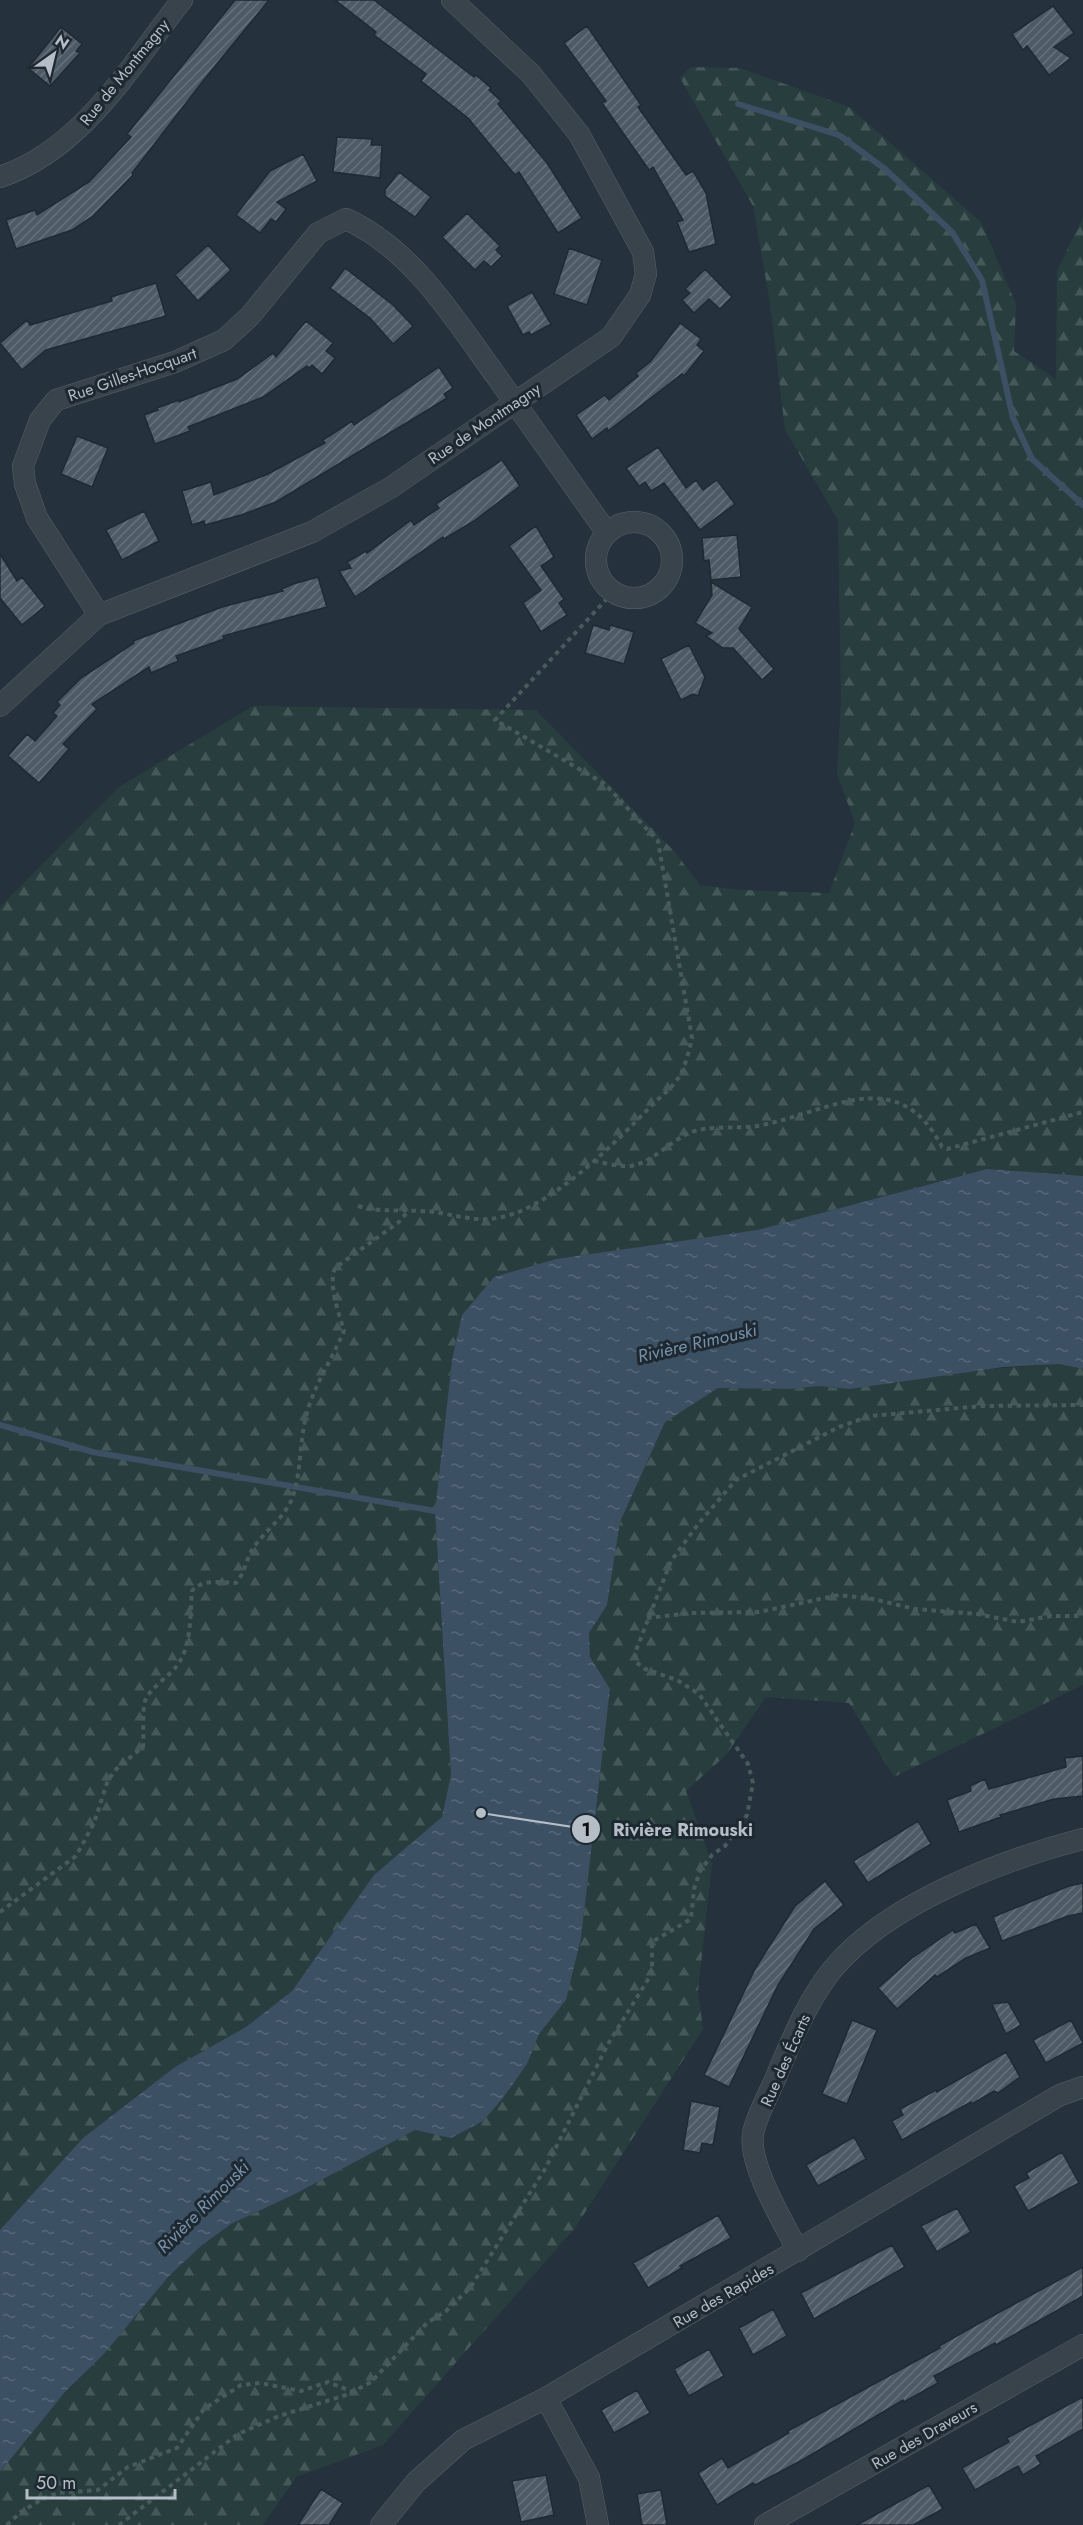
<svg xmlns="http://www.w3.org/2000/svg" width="1083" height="2525" font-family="Jost,sans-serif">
  <defs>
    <pattern id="forest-firs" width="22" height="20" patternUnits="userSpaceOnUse" patternTransform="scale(1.5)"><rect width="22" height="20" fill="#283e3e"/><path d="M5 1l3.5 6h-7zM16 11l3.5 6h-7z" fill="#455858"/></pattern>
    <pattern id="water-ripples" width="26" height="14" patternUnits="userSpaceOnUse" patternTransform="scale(1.5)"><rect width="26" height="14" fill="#3c5064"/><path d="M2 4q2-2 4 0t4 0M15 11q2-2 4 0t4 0" fill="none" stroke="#566779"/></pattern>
    <pattern id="building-hatch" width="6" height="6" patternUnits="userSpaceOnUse" patternTransform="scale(1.5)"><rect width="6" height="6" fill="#4e5b67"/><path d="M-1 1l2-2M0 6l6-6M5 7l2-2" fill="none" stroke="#65717b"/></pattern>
  </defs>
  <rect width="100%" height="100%" fill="#25313c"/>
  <path fill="url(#forest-firs)" d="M 691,67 L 740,68 L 849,107 L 981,222 L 1016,304 L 1014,351 L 1056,379 L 1057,271 L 1083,217 L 1083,1176 L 986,1169 L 757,1230 L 556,1259 L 494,1277 L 462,1315 L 452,1360 L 435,1511 L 451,1775 L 443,1817 L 374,1875 L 292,1991 L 246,2027 L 175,2067 L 83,2138 L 0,2230 L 0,907 L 119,787 L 253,706 L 536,710 L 673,850 L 700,885 L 742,890 L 829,893 L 855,823 L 837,774 L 841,702 L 838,520 L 785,430 L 770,303 L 753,206 L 680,78 Z
    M 1059,1364 L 1083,1369 L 1083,1685 L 894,1777 L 849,1703 L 766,1697 L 726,1755 L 686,1791 L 712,1864 L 698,1991 L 703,2029 L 575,2228 L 383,2445 L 296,2477 L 263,2525 L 0,2525 L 0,2472 L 52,2406 L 103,2355 L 169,2276 L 201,2246 L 231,2224 L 293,2195 L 415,2130 L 451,2137 L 483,2121 L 503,2098 L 527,2064 L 539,2034 L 566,2000 L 581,1938 L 610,1689 L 590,1657 L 589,1633 L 607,1605 L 620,1522 L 665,1422 L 718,1388 L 791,1389 L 818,1386 L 850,1389 L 976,1370 Z"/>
  <path fill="url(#water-ripples)" d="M 987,1169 L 1083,1176 L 1083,1369 L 1059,1364 L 1003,1367 L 850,1389 L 818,1386 L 791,1389 L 718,1388 L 665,1422 L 620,1522 L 607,1605 L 589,1633 L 590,1657 L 610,1689 L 581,1938 L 566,2000 L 539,2034 L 527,2064 L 503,2098 L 483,2121 L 451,2138 L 415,2130 L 293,2195 L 231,2224 L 201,2246 L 169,2276 L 103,2355 L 65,2392 L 0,2472 L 0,2230 L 83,2138 L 175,2067 L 246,2027 L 292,1991 L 374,1875 L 442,1817 L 451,1775 L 435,1511 L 452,1360 L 462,1315 L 494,1277 L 556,1259 L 757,1230 Z"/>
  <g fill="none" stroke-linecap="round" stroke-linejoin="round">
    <path stroke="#3c5064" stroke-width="6" d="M 738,104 L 839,135 L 885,169 L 952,232 L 982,280 L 1013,418 L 1032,459 L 1083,505
      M 0,1425 L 93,1452 L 435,1511"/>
  </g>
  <path fill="url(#building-hatch)" stroke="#202a33" stroke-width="1.5" d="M 235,0 L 269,0 L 203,81 L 132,173 L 133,175 L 93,216 L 72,230 L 16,249 L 6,220 L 35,210 L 37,215 L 89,182 L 131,137 L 127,134 Z
    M 335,0 L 374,0 L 474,77 L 476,75 L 491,88 L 489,90 L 501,101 L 498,104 L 547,163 L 582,218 L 558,233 L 519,172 L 515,175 L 468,118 L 421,81 L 426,74 L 374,35 L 376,32 Z
    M 1053,6 L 1074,33 L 1054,47 L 1071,58 L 1049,75 L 1027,46 L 1023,50 L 1012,34 Z
    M 587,26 L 641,105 L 638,107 L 686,175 L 693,171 L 706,193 L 716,244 L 689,252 L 677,222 L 683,220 L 653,167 L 649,170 L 602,103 L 606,101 L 564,43 Z
    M 61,27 L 82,44 L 76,51 L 80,53 L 50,86 L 28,68 Z
    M 337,137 L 372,139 L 371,145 L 382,145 L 380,178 L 333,172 Z
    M 303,154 L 317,181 L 277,202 L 286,209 L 276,222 L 271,219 L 260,233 L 236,215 L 270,171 Z
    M 399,172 L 431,197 L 415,217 L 385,196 L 385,190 Z
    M 467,213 L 500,246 L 496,250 L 502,256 L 491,267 L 484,261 L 475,270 L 442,237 Z
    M 208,245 L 231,270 L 198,301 L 175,275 Z
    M 569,248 L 602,260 L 587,305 L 554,294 Z
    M 345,268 L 393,305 L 413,326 L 393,344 L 370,318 L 330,288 Z
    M 705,269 L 732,297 L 720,309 L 709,299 L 694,313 L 682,300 L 690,293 L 685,289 Z
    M 156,283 L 166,316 L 46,350 L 22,370 L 0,343 L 27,320 L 30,325 L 112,301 L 111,297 Z
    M 532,292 L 551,324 L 531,335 L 529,332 L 523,335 L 507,306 Z
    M 306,321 L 333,343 L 326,351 L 335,358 L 322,374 L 312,365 L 309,368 L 307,366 L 263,397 L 188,427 L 190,431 L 155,444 L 144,415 L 158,410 L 157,408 L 179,400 L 179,402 L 237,379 L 273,353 L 276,357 Z
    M 680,323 L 701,339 L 697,345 L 704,351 L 684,376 L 682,374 L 608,431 L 607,428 L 592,439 L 576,415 L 605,395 L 609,400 L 638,376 L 636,373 L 650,362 Z
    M 439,367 L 453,388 L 444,394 L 447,398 L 431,408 L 276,502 L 241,515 L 205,525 L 204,521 L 192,525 L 182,491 L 211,482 L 214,495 L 268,474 L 325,443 L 323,440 L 352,421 L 354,425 Z
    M 77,436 L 108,448 L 92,487 L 61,474 Z
    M 658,447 L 686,488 L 696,480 L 703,490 L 717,480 L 735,504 L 700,530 L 664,483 L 651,491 L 645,482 L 639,486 L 626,468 Z
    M 502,460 L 520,486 L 474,521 L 444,539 L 443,537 L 355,597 L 339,571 L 351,568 L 347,562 L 366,551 L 367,553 L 411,520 L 414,525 L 439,508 L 436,504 Z
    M 144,511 L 159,541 L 122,560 L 106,530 Z
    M 536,526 L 554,557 L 541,566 L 564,599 L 559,603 L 567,615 L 541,632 L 523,603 L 541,590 L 509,546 Z
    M 737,535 L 741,577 L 711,580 L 709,560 L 704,561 L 702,538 Z
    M 0,554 L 17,581 L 22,577 L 45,606 L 22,625 L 0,598 Z
    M 318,577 L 327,607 L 223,636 L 224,639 L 176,656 L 178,661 L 151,673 L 149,667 L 92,704 L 97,709 L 63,744 L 69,749 L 39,783 L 8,756 L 27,734 L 35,741 L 57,716 L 53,713 L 60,705 L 57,702 L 81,678 L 134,643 L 133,641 L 222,607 L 283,591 L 282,589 L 293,584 Z
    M 711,582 L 752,607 L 739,629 L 774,669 L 762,680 L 733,648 L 723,648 L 706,636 L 712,633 L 695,623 L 712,595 Z
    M 593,625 L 609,630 L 610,625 L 634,632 L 624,664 L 585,653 Z
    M 689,645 L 705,677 L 698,696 L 693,694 L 681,700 L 661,659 Z
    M 1083,1756 L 1083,1796 L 1054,1799 L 1000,1815 L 1001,1817 L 959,1832 L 947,1800 L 971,1791 L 970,1786 L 985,1779 L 989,1789 L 1066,1767 L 1065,1758 Z
    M 918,1821 L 931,1844 L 868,1883 L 853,1861 Z
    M 825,1881 L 844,1905 L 814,1929 L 778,1985 L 729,2087 L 704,2075 L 755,1969 L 795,1906 Z
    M 1083,1883 L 1083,1913 L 1068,1916 L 1002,1941 L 993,1917 L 1069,1886 Z
    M 976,1924 L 990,1948 L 966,1958 L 937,1977 L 935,1975 L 897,2009 L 878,1988 L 912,1958 L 953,1930 L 955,1933 Z
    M 1008,2002 L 1021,2025 L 1006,2034 L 992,2004 Z
    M 852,2020 L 877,2030 L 847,2104 L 822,2094 Z
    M 1071,2020 L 1083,2043 L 1046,2063 L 1033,2040 Z
    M 1006,2052 L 1020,2077 L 998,2093 L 994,2091 L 972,2104 L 971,2102 L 902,2140 L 892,2121 L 903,2115 L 900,2109 L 936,2090 L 937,2092 Z
    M 691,2101 L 720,2107 L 713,2145 L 702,2143 L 700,2153 L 683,2150 Z
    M 854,2137 L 866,2159 L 818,2186 L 806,2165 Z
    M 1062,2152 L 1079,2183 L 1028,2211 L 1014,2186 L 1029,2178 L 1026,2173 Z
    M 957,2208 L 971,2232 L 937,2252 L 921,2226 Z
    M 718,2215 L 731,2238 L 680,2266 L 682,2268 L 648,2288 L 633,2263 Z
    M 892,2245 L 905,2267 L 814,2319 L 801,2293 Z
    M 1083,2267 L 1083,2296 L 996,2345 L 995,2343 L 934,2376 L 938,2383 L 904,2402 L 903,2400 L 804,2459 L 755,2485 L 753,2483 L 717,2505 L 698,2473 L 722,2458 L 728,2468 L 789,2433 L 788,2431 L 940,2348 L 939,2346 L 983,2321 Z
    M 773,2309 L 787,2336 L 753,2355 L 739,2328 Z
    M 709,2349 L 724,2376 L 689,2396 L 674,2369 Z
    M 637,2390 L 650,2413 L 614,2433 L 601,2410 Z
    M 1083,2397 L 1083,2429 L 1036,2456 L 1041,2464 L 1023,2475 L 1018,2466 L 975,2490 L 962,2468 L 1009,2442 L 1007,2438 Z
    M 546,2475 L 554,2515 L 521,2522 L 512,2481 Z
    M 929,2485 L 943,2509 L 913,2525 L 857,2525 Z
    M 321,2489 L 343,2503 L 329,2525 L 298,2525 Z
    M 661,2490 L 667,2525 L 642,2525 L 637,2494 Z"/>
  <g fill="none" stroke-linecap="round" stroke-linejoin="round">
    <defs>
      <path id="minor" d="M 0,177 C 83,149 131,65 182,0
        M596 560a38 38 0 1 1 76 0a38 38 0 1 1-76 0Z
        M 99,615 L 37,518 L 25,484 L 23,466 L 40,420 L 56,400 L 175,362 L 224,340 L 250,316 L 318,233 L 346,219 C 414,250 456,321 499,380 C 535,431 571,482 607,533
        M 0,706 L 99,615 L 312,532 L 390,488 L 611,337 L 640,295 L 646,274 L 643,252 L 579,134 L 531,74 L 452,0
        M 798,2251 C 784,2223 748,2165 753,2134 C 756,2115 772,2089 779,2070 C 794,2035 808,2000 832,1970 C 887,1903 1002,1860 1083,1839
        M 546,2398 L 589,2478 L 598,2525
        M 381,2525 L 416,2482 L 463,2440 L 546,2398 L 1060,2095 L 1083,2087
        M 765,2525 L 1083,2345"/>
    </defs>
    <use href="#minor" stroke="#57616a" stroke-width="22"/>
    <path stroke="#475b5b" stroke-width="4" stroke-dasharray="4.5 4.5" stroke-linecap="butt" d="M 594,1161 C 605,1163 619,1167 630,1166 C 652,1163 669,1142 689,1133 C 707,1125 737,1129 757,1126 C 827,1114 897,1060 942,1147 L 947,1149 L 1083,1112
      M 358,1206 C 382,1213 398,1209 421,1211 C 450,1212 473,1224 502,1217 C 553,1206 615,1143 651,1106 C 660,1097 673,1087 679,1077 C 686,1065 689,1051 692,1038 L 658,841 L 605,784 L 495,720 L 614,591
      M 647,1618 L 691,1613 L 759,1612 L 839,1595 L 873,1599 L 915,1609 L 977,1614 L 1018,1622 L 1051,1616 L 1083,1616
      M 0,1912 L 76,1856 L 94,1823 L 108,1780 L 118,1767 L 143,1747 C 144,1736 142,1710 145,1701 C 150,1688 167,1678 176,1667 C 192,1647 190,1615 192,1591 C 201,1579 222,1582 236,1583 C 244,1574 246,1561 252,1550 C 264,1531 286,1517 293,1496 C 302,1470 299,1435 309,1406 C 318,1379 333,1357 344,1331 C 339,1313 328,1286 335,1268 L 399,1222 L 408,1211
      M 7,2525 L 21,2512 L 44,2498 L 58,2493 L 98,2490 L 128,2467 L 177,2448 L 204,2409 L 241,2385 L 260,2383 L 301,2391 L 328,2382 L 353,2392
      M 119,2525 L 238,2434 L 279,2416 L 349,2394 L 371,2382 L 427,2323 L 446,2311 L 470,2288 L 545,2169 L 608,2044 L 652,1973 L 652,1942 L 691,1919 L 694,1889 L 700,1871 L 712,1855 L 725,1846 L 747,1815 L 753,1783 L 748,1764 L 699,1694 L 677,1680 L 645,1669 L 636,1662 L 635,1653 L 671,1561 L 699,1523 L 736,1480 L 839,1427 L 870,1416 L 982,1406 L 1083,1405"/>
    <use href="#minor" stroke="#39434c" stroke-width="21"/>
  </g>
  <g text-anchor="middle" stroke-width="6" stroke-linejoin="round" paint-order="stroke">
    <g font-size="16" fill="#b5bec7" stroke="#1e2831">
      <text transform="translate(124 72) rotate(-51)" y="6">Rue de Montmagny</text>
      <text transform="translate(132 374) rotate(-19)" y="6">Rue Gilles-Hocquart</text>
      <text transform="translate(484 423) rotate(-34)" y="6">Rue de Montmagny</text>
      <text transform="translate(785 2060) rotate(-66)" y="6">Rue des Écarts</text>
      <text transform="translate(723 2295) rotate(-30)" y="6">Rue des Rapides</text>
      <text transform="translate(924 2435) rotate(-30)" y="6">Rue des Draveurs</text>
    </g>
    <g font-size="18" font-style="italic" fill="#7791a9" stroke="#1e2831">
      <text transform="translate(697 1343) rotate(-13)" y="6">Rivière Rimouski</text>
      <text transform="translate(203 2207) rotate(-45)" y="6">Rivière Rimouski</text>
    </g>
  </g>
  <path fill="none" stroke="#b5bec7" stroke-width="2" d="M481 1813L586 1829"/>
  <g fill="#b5bec7" stroke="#1e2831" stroke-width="2">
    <circle cx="481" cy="1813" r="6"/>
    <circle cx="586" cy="1829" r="15"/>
  </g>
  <g font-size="18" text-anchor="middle" font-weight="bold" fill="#111">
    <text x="586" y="1836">1</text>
  </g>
  <g font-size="18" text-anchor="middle" font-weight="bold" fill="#b5bec7" stroke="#1e2831" stroke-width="6" stroke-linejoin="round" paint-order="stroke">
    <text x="683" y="1836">Rivière Rimouski</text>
  </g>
  <g transform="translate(54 54) rotate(34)" stroke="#1e2831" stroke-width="4.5" paint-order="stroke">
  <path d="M0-4.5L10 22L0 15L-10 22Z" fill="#b5bec7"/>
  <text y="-9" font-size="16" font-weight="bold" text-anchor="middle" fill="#b5bec7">N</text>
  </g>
  <path d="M27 2489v9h148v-9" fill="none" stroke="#b5bec7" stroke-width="3"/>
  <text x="36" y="2489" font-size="18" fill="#b5bec7" stroke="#1e2831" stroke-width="4.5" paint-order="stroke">50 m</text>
</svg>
